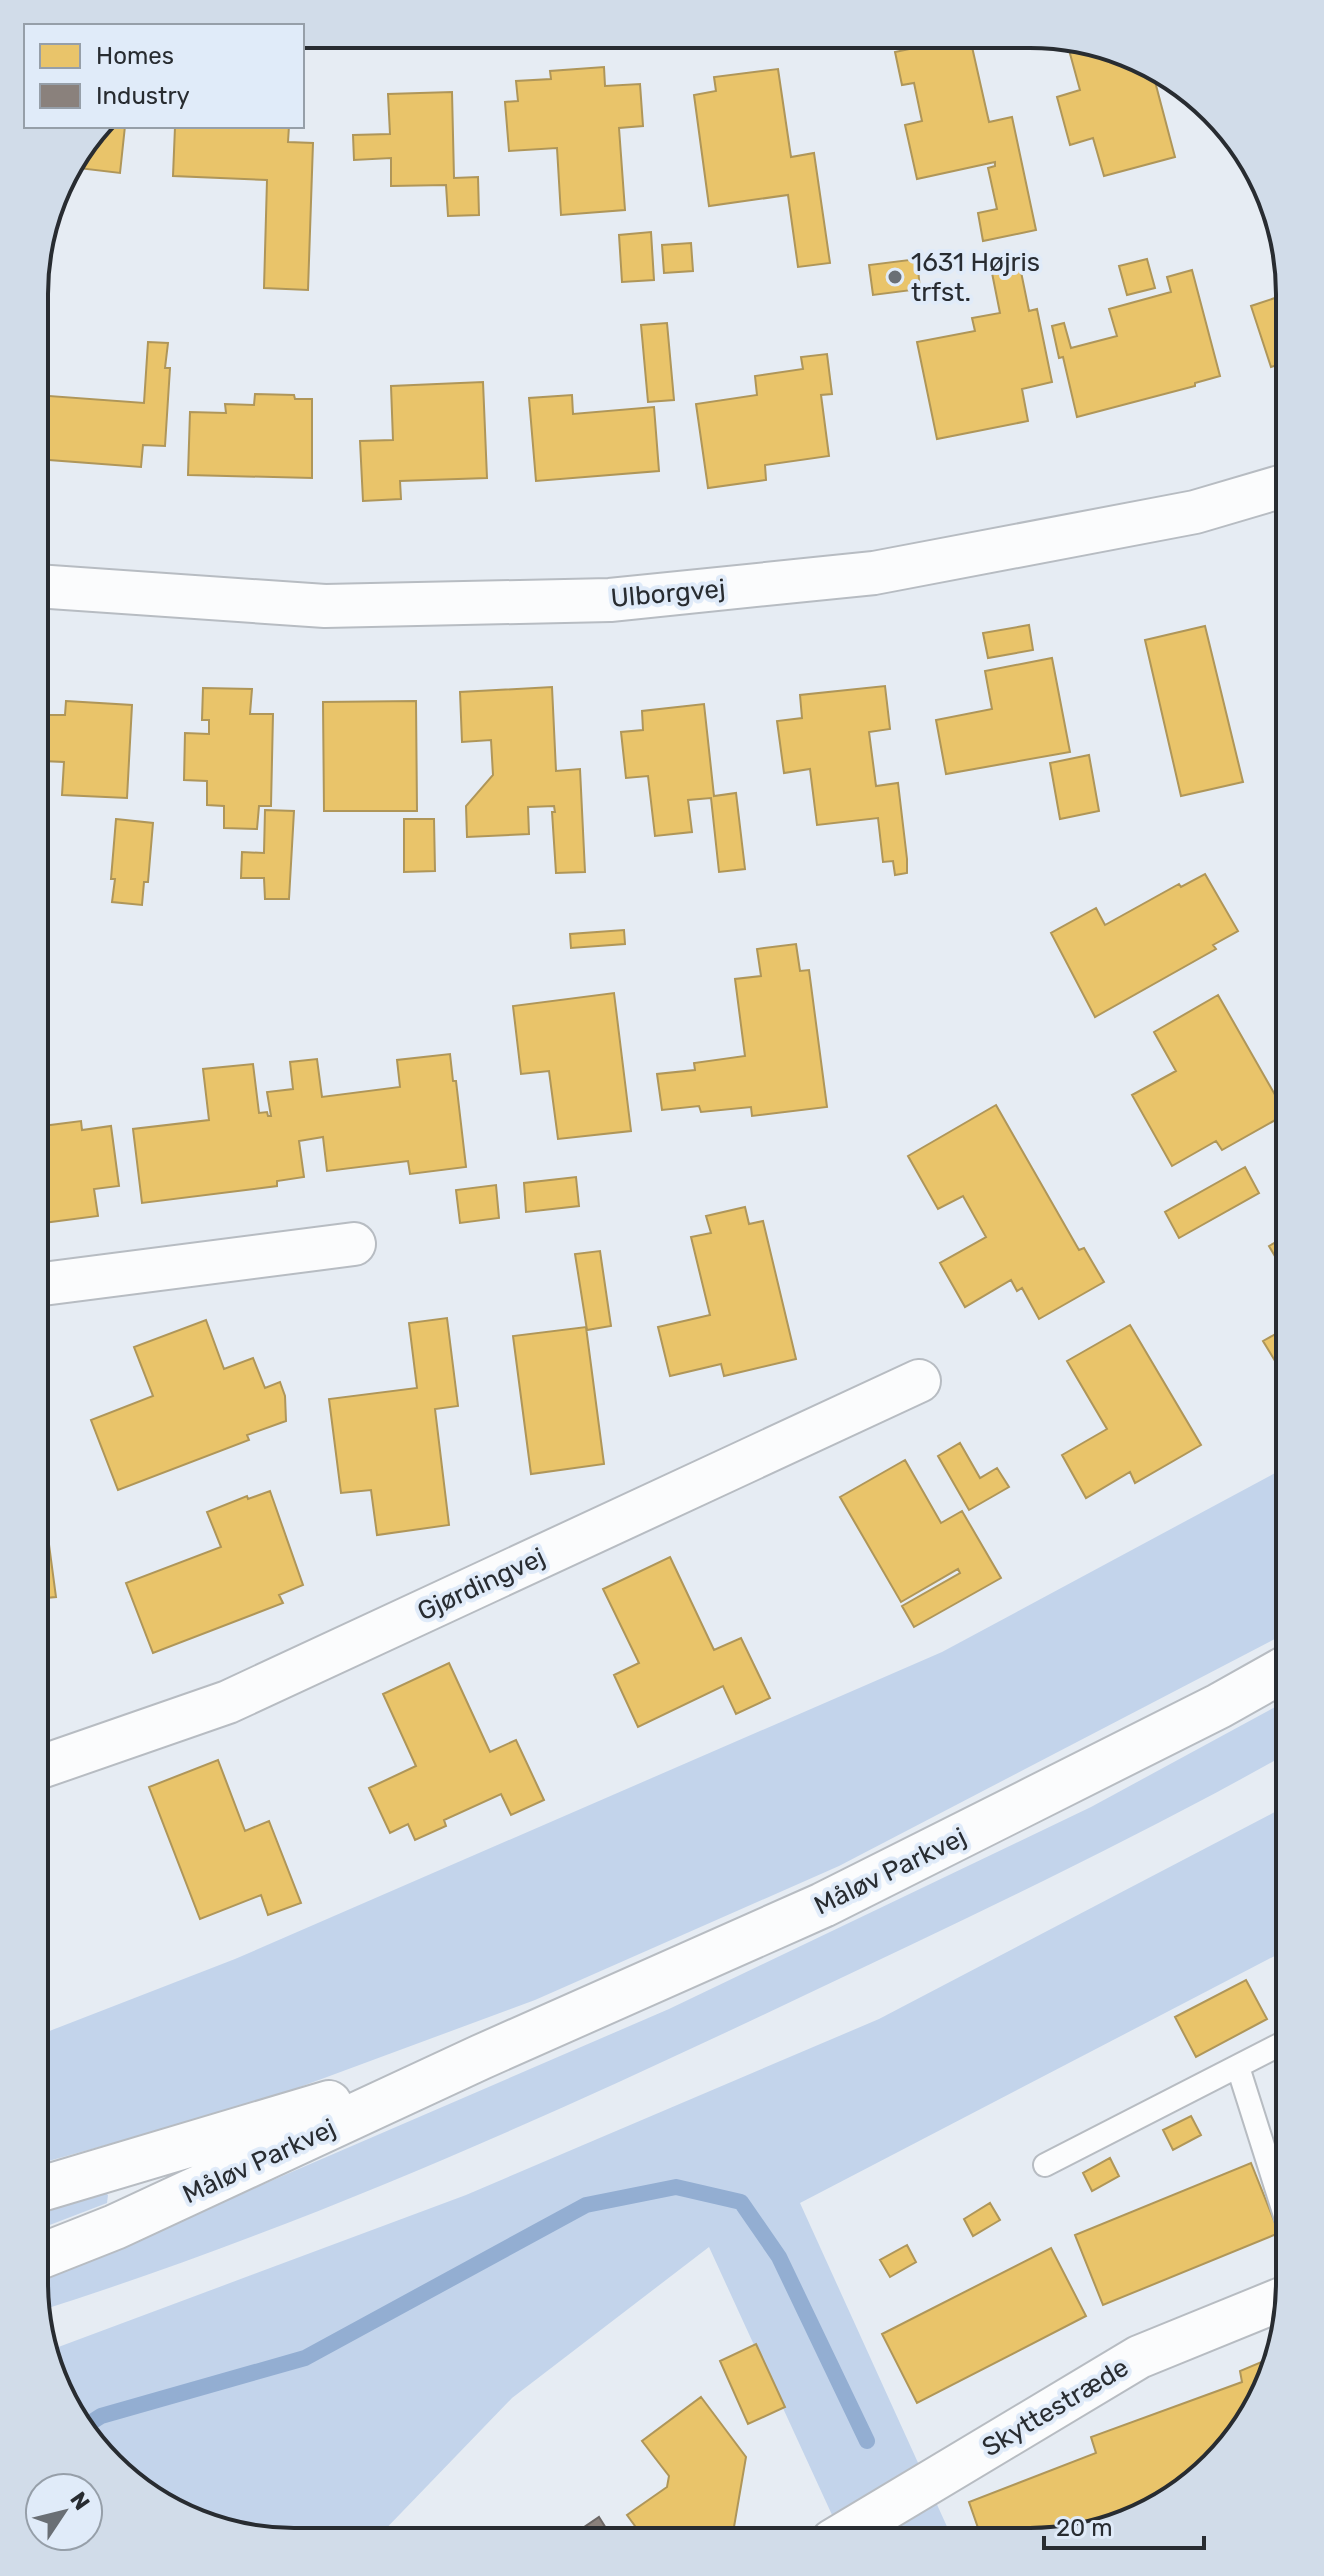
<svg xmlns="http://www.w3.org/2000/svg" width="1324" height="2576" font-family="Rubik,sans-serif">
  <rect width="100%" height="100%" fill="#e6ecf3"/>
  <path fill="#c3d4eb" d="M 1290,1465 L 1290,1631 L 839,1866 L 535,2000 L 254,2104 L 34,2165 L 34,2037 L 235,1959 L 942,1652 Z
    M 1290,1699 L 1290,1752 C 1132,1841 967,1918 803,1996 C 555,2114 301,2228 39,2311 L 34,2279 L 222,2202 L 669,2009 L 1091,1807 Z
    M 1290,1804 L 1290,1948 L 800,2203 L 954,2542 L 844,2541 L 709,2247 L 512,2398 L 375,2540 L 259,2540 L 194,2522 L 123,2478 L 48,2365 L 45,2352 L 466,2195 L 879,2019 Z
    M 103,2191 L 108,2195 L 107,2203 L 34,2231 L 34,2211 Z"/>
  <path fill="#e9c46a" stroke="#af9659" stroke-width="2" d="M 962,38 L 970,38 L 989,122 L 1012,117 L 1036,230 L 983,241 L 978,213 L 997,209 L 988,168 L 995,166 L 995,162 L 917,179 L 905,125 L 922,121 L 914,83 L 902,85 L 895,52 Z
    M 1066,39 L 1081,39 L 1153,74 L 1175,157 L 1104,176 L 1093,138 L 1070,145 L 1057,97 L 1080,90 Z
    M 604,67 L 605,86 L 640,84 L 643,126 L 619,128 L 625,210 L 561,215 L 557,148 L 509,151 L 505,102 L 518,101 L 516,81 L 551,79 L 550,71 Z
    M 778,69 L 791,157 L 814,153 L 830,263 L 798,267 L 788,195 L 709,206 L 694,95 L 716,91 L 714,77 Z
    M 452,92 L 454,178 L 478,177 L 479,215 L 448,216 L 446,185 L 391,186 L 391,158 L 354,160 L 353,135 L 390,134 L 388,94 Z
    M 101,126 L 125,126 L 120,173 L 70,167 Z
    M 225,126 L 289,126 L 288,142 L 313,143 L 308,290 L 264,288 L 267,180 L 173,176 L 175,127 L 225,128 Z
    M 651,232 L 654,280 L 622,282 L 619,235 Z
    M 691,243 L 693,271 L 664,273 L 662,245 Z
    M 917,259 L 920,289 L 873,295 L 869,265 Z
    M 1147,259 L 1155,288 L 1127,295 L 1119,266 Z
    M 1020,267 L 1029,311 L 1037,309 L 1052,382 L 1022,389 L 1028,421 L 937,439 L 917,342 L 975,331 L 972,318 L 1000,313 L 992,273 Z
    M 1192,270 L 1220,376 L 1195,383 L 1195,386 L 1077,417 L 1063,357 L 1059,358 L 1052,326 L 1064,323 L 1071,348 L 1117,336 L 1109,309 L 1171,292 L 1167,277 Z
    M 1290,293 L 1290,361 L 1271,367 L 1251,306 Z
    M 667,323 L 674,400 L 648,402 L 641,325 Z
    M 148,342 L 168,343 L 165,368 L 170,368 L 165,446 L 143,445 L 141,467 L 36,459 L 36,395 L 144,403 Z
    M 827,354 L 832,394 L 821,395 L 829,456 L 765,465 L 766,480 L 708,488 L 696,404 L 757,395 L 755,376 L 803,369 L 801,357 Z
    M 483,382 L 487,478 L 400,481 L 401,499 L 363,501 L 360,441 L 393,440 L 391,386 Z
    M 255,394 L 294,395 L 295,399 L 312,399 L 312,478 L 188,475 L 190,412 L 226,413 L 225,404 L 254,405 Z
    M 572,395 L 573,414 L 654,407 L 659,471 L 536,481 L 529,398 Z
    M 1029,625 L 1033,650 L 988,658 L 983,633 Z
    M 1205,626 L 1243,782 L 1181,796 L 1145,640 Z
    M 1052,658 L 1070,752 L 946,774 L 936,720 L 992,709 L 985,671 Z
    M 885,686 L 890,729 L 869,732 L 876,786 L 898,783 L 907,859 L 907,873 L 895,875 L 893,861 L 883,862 L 878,818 L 817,825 L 810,769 L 784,773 L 777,721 L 802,718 L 800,695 Z
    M 552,687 L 556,771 L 580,769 L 585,872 L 556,873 L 552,812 L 555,812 L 554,806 L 528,807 L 529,834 L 467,837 L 466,806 L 493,775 L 491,740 L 462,742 L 460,692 Z
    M 203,688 L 252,689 L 250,714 L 273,714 L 271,806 L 259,806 L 257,829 L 224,828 L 224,806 L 207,805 L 207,781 L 184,780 L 185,733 L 209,734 L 209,720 L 202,720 Z
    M 66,701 L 132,705 L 127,798 L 62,795 L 64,762 L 42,761 L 44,715 L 65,715 Z
    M 416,701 L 417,811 L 324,811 L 323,702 Z
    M 704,704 L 714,796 L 736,793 L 745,869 L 719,872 L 711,798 L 688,800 L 692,832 L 655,836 L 648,776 L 626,778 L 621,732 L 643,730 L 642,711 Z
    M 1089,755 L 1099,811 L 1060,819 L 1050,763 Z
    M 265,810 L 294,811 L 289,899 L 265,899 L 264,878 L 241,878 L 242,852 L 264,853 Z
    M 116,819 L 153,823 L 148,882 L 144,882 L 142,905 L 112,902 L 115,879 L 111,879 Z
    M 404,819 L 434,819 L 435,871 L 404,872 Z
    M 1205,874 L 1238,931 L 1213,945 L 1216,949 L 1095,1017 L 1051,933 L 1096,908 L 1105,925 L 1179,884 L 1181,887 Z
    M 624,930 L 625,944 L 571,948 L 570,934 Z
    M 796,944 L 800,971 L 809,970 L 827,1107 L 752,1116 L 751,1107 L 701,1112 L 699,1106 L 662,1110 L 657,1074 L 695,1070 L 694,1063 L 745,1056 L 735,979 L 761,976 L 757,949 Z
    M 614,993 L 631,1131 L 558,1139 L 549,1071 L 521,1074 L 513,1006 Z
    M 1218,995 L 1286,1114 L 1222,1150 L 1216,1141 L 1172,1166 L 1132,1095 L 1176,1071 L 1154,1032 Z
    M 450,1054 L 453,1081 L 456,1081 L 466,1167 L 410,1174 L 408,1161 L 327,1171 L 323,1137 L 299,1141 L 304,1177 L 277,1181 L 277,1186 L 142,1203 L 133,1129 L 209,1120 L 203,1069 L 253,1064 L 259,1113 L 267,1112 L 268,1116 L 271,1116 L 267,1092 L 293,1089 L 290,1062 L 317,1059 L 322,1097 L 400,1087 L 397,1060 Z
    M 996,1105 L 1079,1250 L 1084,1248 L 1104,1282 L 1039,1319 L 1022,1288 L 1017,1291 L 1011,1280 L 965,1307 L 940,1263 L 986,1237 L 963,1196 L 938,1209 L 908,1156 Z
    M 81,1121 L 82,1130 L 111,1126 L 119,1186 L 94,1189 L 98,1216 L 35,1224 L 35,1127 Z
    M 1245,1167 L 1259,1193 L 1179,1238 L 1165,1212 Z
    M 576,1177 L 579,1206 L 526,1212 L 524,1183 Z
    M 496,1185 L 499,1218 L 460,1223 L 456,1190 Z
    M 745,1207 L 749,1224 L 763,1221 L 796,1359 L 724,1376 L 721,1364 L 670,1376 L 658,1327 L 710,1315 L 691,1237 L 711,1233 L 706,1216 Z
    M 1290,1234 L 1290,1282 L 1269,1246 Z
    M 600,1251 L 611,1326 L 587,1330 L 575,1254 Z
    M 447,1318 L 458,1406 L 435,1409 L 449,1525 L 377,1535 L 371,1490 L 341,1493 L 329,1399 L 417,1388 L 409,1323 Z
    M 206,1320 L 224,1369 L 253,1358 L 265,1388 L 280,1382 L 285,1396 L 286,1421 L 247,1435 L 249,1440 L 118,1490 L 91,1420 L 153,1396 L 134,1347 Z
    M 1130,1325 L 1201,1445 L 1135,1483 L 1130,1472 L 1086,1498 L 1062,1455 L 1107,1429 L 1067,1361 Z
    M 1290,1326 L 1290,1384 L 1289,1384 L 1263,1341 Z
    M 586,1327 L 604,1464 L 531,1474 L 513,1336 Z
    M 960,1443 L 980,1478 L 997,1468 L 1009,1487 L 969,1510 L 938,1456 Z
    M 905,1460 L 941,1523 L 962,1511 L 1001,1578 L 914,1627 L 902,1606 L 960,1573 L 958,1569 L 901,1602 L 840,1497 Z
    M 270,1491 L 303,1585 L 279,1595 L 283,1603 L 153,1653 L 126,1583 L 221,1547 L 207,1512 L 247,1496 L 248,1499 Z
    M 42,1492 L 56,1597 L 35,1599 L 35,1493 Z
    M 670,1557 L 714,1650 L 741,1638 L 770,1698 L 736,1714 L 723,1686 L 638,1727 L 614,1675 L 639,1663 L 603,1589 Z
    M 449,1663 L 490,1752 L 516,1740 L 544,1800 L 511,1815 L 501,1794 L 444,1820 L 446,1826 L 415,1840 L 408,1824 L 390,1833 L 369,1788 L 416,1766 L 383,1694 Z
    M 218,1760 L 245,1831 L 269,1821 L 301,1903 L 268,1915 L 261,1895 L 200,1919 L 149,1787 Z
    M 1246,1980 L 1267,2019 L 1196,2057 L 1175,2017 Z
    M 1191,2116 L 1201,2135 L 1173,2150 L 1163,2130 Z
    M 1110,2158 L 1119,2176 L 1092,2191 L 1083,2173 Z
    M 1251,2163 L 1279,2233 L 1103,2305 L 1075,2235 Z
    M 990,2203 L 1000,2220 L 973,2236 L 964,2219 Z
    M 907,2245 L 916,2262 L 890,2277 L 880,2260 Z
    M 1051,2248 L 1086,2316 L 917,2403 L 882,2334 Z
    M 756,2344 L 785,2407 L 748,2424 L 720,2361 Z
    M 1276,2356 L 1270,2381 L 1236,2441 L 1175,2498 L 1129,2517 L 1129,2521 L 1113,2528 L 1030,2542 L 983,2542 L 969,2502 L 1096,2453 L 1091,2437 L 1242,2382 L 1240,2371 Z
    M 701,2397 L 746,2457 L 734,2527 L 714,2541 L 646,2541 L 627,2515 L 667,2487 L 669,2476 L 642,2441 Z
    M 542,2529 L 553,2541 L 529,2541 Z"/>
  <path fill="#8a817c" stroke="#6d6866" stroke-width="2" d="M 599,2517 L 614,2541 L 570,2541 L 568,2538 Z"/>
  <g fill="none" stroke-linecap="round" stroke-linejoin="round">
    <path stroke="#93aed2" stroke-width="16" d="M 87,2425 L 101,2416 L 305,2358 L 586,2205 L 676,2187 L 741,2202 L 779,2257 L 867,2441"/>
    <defs>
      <path id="service" d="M 1238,2067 L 1289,2228
        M 1045,2165 L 1289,2040"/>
      <path id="minor" d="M 36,586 L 325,606 L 610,600 L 874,573 L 1195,512 L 1290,484
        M 35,1285 L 354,1244
        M 35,1769 L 228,1702 L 919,1381
        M 832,2541 L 1139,2357 L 1289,2296"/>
      <path id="tertiary" d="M 34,2191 L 329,2103
        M 34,2259 L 115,2227 L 481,2057 L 823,1905 L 1219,1706 L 1290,1666"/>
    </defs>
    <use href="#service" stroke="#b7bcc2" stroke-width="26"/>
    <use href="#minor" stroke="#b7bcc2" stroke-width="46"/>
    <use href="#tertiary" stroke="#b7bcc2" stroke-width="48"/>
    <use href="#service" stroke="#fbfcfd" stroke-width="22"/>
    <use href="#minor" stroke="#fbfcfd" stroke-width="42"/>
    <use href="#tertiary" stroke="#fbfcfd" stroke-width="44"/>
  </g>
  <circle fill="#6a6f75" stroke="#e0ebf9" stroke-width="3" cx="895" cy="277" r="8"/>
  <g text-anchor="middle" stroke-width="8" stroke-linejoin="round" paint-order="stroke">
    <g font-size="26" fill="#282c31" stroke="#e0ebf9" text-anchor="start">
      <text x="911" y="271">1631 Højris<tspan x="911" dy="30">trfst.</tspan></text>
    </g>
    <g font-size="26" fill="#282c31" stroke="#e0ebf9">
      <text transform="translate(668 593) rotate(-5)" y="9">Ulborgvej</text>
      <text transform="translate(481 1584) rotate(-25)" y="9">Gjørdingvej</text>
      <text transform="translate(890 1871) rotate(-26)" y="9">Måløv Parkvej</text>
      <text transform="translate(259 2161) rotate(-25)" y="9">Måløv Parkvej</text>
      <text transform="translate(1055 2407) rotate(-31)" y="9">Skyttestræde</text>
    </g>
  </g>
  <path d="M0 0H1324V2576H0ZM294 48H1030A246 246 0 0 1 1276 294V2282A246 246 0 0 1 1030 2528H294A246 246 0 0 1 48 2282V294A246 246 0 0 1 294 48Z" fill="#d1dce9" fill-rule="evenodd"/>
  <path fill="none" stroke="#282c31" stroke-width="4" d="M294 48H1030A246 246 0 0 1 1276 294V2282A246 246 0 0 1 1030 2528H294A246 246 0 0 1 48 2282V294A246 246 0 0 1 294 48Z"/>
  <rect x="24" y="24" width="280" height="104" fill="#e0ebf9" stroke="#969fa9" stroke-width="2"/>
  <rect x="40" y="44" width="40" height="24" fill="#e9c46a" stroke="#969fa9" stroke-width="2"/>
  <text x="96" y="64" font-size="24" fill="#282c31">Homes</text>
  <rect x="40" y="84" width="40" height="24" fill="#8a817c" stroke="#969fa9" stroke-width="2"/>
  <text x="96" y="104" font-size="24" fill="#282c31">Industry</text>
  <g transform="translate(64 2512) rotate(55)"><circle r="38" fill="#e0ebf9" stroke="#969fa9" stroke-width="2"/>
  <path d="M0-6L14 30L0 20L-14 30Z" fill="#6a6f75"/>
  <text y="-12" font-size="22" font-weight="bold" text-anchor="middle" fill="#282c31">N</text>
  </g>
  <path d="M1044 2536v12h160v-12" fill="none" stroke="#282c31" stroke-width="4"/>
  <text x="1056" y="2536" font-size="24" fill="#282c31" stroke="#e0ebf9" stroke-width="6" paint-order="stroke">20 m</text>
</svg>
